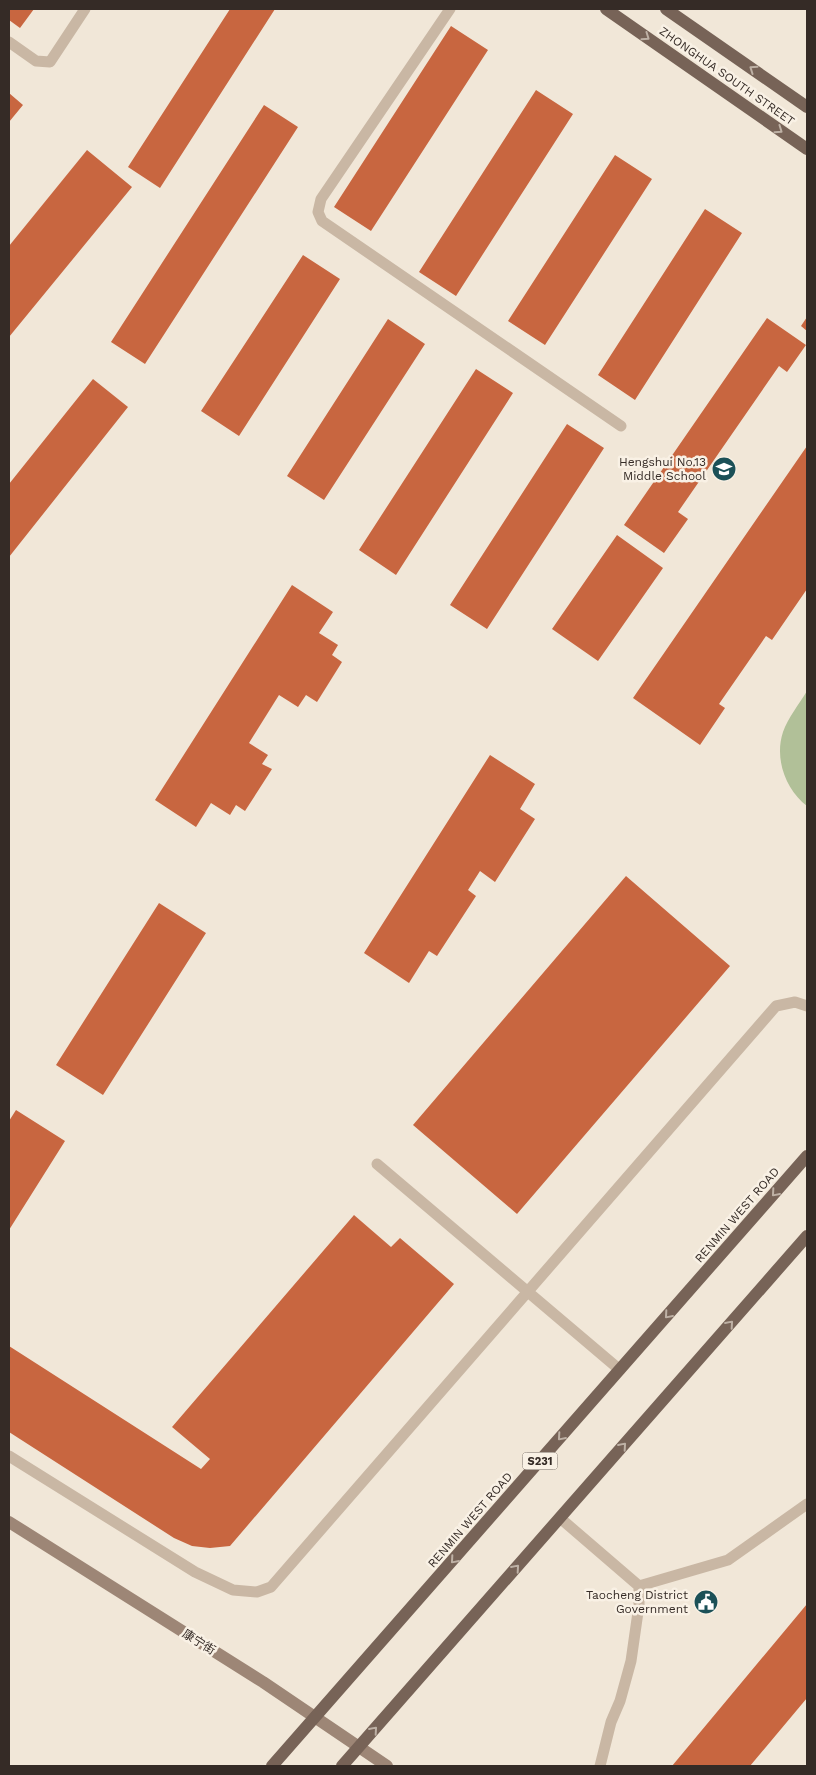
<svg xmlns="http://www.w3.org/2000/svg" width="816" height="1775" font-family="'Work Sans','Noto Sans SC',sans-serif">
  <rect width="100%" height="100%" fill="#f1e7d8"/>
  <path fill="#b1c098" d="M 807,691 L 807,806 C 786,790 774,759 783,732 C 788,718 799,704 807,691 Z"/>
  <path fill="#c86640" d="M 9,9 L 34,9 L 20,28 L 9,20 Z
    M 230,9 L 275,9 L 160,188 L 128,167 Z
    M 451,26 L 488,50 L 371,231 L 334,207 Z
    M 536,90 L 573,114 L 456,296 L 419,272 Z
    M 9,93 L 23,105 L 9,122 Z
    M 264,105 L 298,127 L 145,364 L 111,342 Z
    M 87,150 L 132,187 L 9,337 L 9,246 Z
    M 615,155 L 652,179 L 545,345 L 508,321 Z
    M 705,209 L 742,233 L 635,400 L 598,375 Z
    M 303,255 L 340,279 L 239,436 L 201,411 Z
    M 807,317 L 807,331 L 801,326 Z
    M 767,318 L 806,345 L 787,372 L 779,366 L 678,512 L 688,519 L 664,553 L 624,525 Z
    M 388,319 L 425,344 L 324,500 L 287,476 Z
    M 476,369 L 513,393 L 396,575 L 359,550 Z
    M 93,379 L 128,407 L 9,557 L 9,484 Z
    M 567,424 L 604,448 L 487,629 L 450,605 Z
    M 807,446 L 807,589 L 772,640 L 766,636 L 719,704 L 725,708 L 700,745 L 633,698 Z
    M 617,535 L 663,568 L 598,661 L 552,629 Z
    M 292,585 L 333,612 L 319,633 L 338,645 L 332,655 L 342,662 L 317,702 L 306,695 L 298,707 L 279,695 L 249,743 L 268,755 L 262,764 L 272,769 L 245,811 L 236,805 L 230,815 L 211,803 L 196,827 L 155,800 Z
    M 490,755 L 535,784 L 520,809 L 535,819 L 495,882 L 480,871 L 468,890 L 476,896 L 437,956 L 429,951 L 409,983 L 364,953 Z
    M 626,876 L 730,966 L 517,1214 L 413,1125 Z
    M 159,903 L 206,933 L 103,1095 L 56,1065 Z
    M 16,1110 L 65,1141 L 9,1230 L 9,1121 Z
    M 354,1215 L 391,1247 L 400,1238 L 454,1284 L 230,1546 L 210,1548 L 192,1546 L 174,1538 L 9,1432 L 9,1346 L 201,1469 L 210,1459 L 172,1427 Z
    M 807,1604 L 807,1698 L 750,1766 L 672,1766 Z"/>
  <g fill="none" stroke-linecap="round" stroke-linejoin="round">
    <path stroke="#c9b7a4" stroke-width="11" d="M 450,9 L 321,199 L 318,212 L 322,221 L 621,426
      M 9,42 L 36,61 L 50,62 L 85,9
      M 377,1164 L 620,1370
      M 9,1456 L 195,1572 L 233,1590 L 257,1592 L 271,1587 L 776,1006 L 795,1002 L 807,1006
      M 560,1518 L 639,1586 L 639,1605 L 631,1661 L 620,1701 L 611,1722 L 600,1766
      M 639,1586 L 728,1560 L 807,1504"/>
    <path stroke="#9d8676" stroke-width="12" d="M 9,1522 L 263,1682 L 387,1766"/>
    <path stroke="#776357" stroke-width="12" d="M 606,9 L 807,149
      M 666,9 L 807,107
      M 272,1766 L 807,1156
      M 342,1766 L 807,1236"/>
  </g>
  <defs><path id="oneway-chevron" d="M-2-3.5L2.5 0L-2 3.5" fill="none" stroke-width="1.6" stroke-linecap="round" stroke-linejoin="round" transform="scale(1.25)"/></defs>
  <g stroke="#beb1a5">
    <use href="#oneway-chevron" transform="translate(646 37) rotate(35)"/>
    <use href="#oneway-chevron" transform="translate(753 69) rotate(-145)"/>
    <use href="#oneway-chevron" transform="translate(779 130) rotate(35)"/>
    <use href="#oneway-chevron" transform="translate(775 1193) rotate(131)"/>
    <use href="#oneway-chevron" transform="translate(668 1315) rotate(131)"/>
    <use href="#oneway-chevron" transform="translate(730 1324) rotate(-49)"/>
    <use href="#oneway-chevron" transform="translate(561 1437) rotate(131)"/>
    <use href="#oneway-chevron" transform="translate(623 1446) rotate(-49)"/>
    <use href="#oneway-chevron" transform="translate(454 1560) rotate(131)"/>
    <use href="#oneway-chevron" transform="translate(516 1568) rotate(-49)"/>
    <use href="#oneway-chevron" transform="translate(374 1730) rotate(-49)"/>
  </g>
  <defs>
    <symbol id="school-disc" viewBox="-11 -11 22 22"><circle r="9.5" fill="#1b5057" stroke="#f9f1e5"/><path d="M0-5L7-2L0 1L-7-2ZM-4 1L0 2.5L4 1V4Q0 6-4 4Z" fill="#fff"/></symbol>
    <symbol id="civic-disc" viewBox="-11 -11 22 22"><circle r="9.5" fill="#1b5057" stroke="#f9f1e5"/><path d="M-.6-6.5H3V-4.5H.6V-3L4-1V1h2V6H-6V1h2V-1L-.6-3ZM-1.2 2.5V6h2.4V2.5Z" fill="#fff"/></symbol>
  </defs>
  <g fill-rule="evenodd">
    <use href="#school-disc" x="710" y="455" width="28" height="28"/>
    <use href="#civic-disc" x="692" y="1588" width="28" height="28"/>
  </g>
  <g text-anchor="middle" stroke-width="5" stroke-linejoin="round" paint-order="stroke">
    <rect fill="#f9f1e5" stroke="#70665f" stroke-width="1" x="522.5" y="1452.5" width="35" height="17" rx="4"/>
    <g font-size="11" font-weight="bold" fill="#352b26">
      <text x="540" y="1465">S231</text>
    </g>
    <g font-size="12" fill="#352b26" stroke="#f9f1e5">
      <text transform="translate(727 76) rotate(35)" y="4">ZHONGHUA SOUTH STREET</text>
      <text transform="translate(737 1215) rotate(-49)" y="4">RENMIN WEST ROAD</text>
      <text transform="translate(470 1520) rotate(-49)" y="4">RENMIN WEST ROAD</text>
      <text transform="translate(199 1642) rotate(32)" y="4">康宁街</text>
    </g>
    <g font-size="12" fill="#352b26" stroke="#f9f1e5" text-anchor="end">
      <text x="706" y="466">Hengshui No.13<tspan x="706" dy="14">Middle School</tspan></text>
      <text x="688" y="1599">Taocheng District<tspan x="688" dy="14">Government</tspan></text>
    </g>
  </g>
  <rect width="816" height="1775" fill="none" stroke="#352b26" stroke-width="20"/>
</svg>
